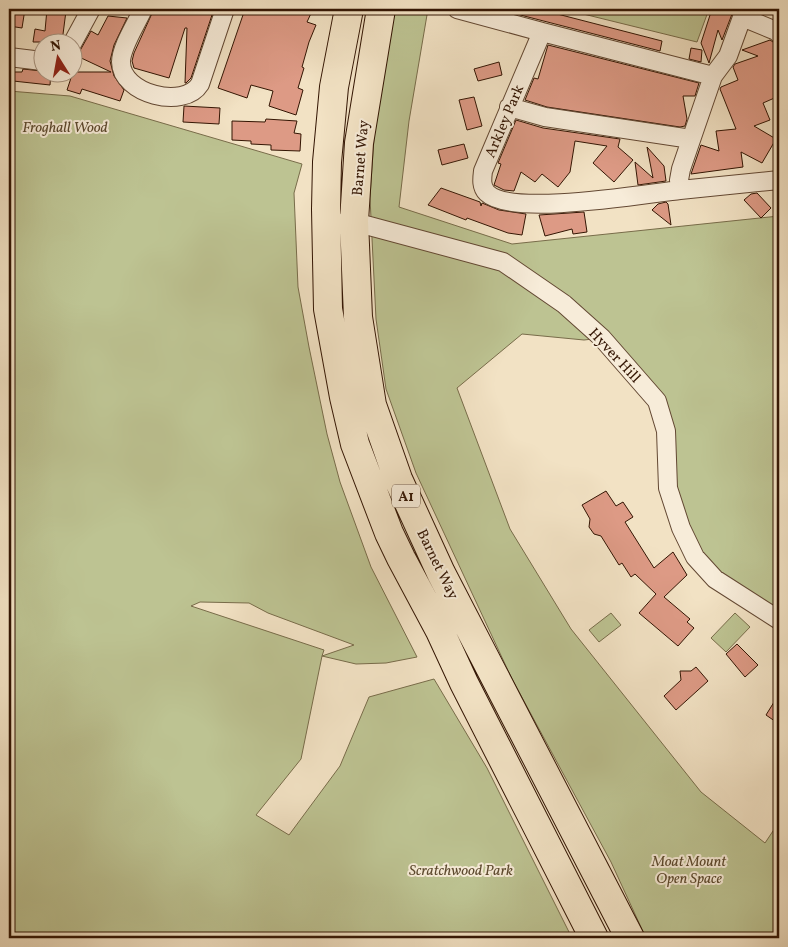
<svg xmlns="http://www.w3.org/2000/svg" width="788" height="947" font-family="Vollkorn,serif">
  <rect width="100%" height="100%" fill="#f2e2c4"/>
  <filter id="stains"><feTurbulence type="fractalNoise" baseFrequency=".004" numOctaves="4"/><feColorMatrix values="0 0 0 0 .2 0 0 0 0 .09 0 0 0 0 .02 0 0 0 .5 -.17"/></filter>
  <radialGradient id="worn" r=".72"><stop offset=".6" stop-color="#630" stop-opacity="0"/><stop offset="1" stop-color="#630" stop-opacity=".3"/></radialGradient>
  <path fill="#bdc392" stroke="#786c4a" fill-rule="evenodd" d="M 394,9 L 428,9 L 409,121 L 399,207 L 512,244 L 779,216 L 779,620 L 737,595 L 681,528 L 657,401 L 602,338 L 584,340 L 522,334 L 457,388 L 510,529 L 571,629 L 701,792 L 765,843 L 779,822 L 779,938 L 646,938 L 611,862 L 512,679 L 416,473 L 386,389 L 376,319 L 370,198 L 374,138 L 381,77 Z
    M 563,9 L 709,9 L 697,42 Z
    M 9,91 L 70,96 L 302,164 L 294,193 L 298,287 L 309,347 L 327,434 L 340,482 L 371,567 L 417,657 L 386,663 L 356,664 L 322,656 L 301,759 L 256,815 L 289,835 L 340,766 L 369,697 L 434,679 L 487,768 L 572,938 L 9,938 ZM 200,602 L 249,603 L 268,613 L 354,645 L 322,656 L 324,650 L 191,606 Z
    M 611,613 L 621,625 L 599,642 L 589,630 Z
    M 735,613 L 750,627 L 726,652 L 711,638 Z"/>
  <path fill="#dd9a85" stroke="#331503" d="M 9,9 L 25,9 L 22,28 L 9,26 Z
    M 47,9 L 66,11 L 62,42 L 33,42 L 35,29 L 45,31 Z
    M 154,9 L 214,9 L 191,78 L 186,83 L 185,83 L 187,28 L 185,28 L 169,78 L 134,68 L 132,61 L 134,53 Z
    M 245,9 L 313,9 L 307,22 L 316,25 L 309,42 L 302,67 L 304,68 L 298,88 L 303,90 L 296,115 L 269,106 L 273,91 L 251,85 L 247,98 L 218,88 Z
    M 497,9 L 538,9 L 662,41 L 660,51 Z
    M 710,9 L 734,9 L 722,40 L 718,30 L 709,63 L 701,43 L 711,12 Z
    M 108,16 L 127,18 L 114,45 L 110,61 L 114,76 L 124,90 L 120,101 L 82,89 L 80,94 L 67,90 L 73,72 L 111,72 L 77,56 L 91,31 L 98,35 Z
    M 770,40 L 776,44 L 778,48 L 779,48 L 779,96 L 763,103 L 770,120 L 754,126 L 776,139 L 762,163 L 741,152 L 743,167 L 691,174 L 701,145 L 719,151 L 716,131 L 736,129 L 720,89 L 721,87 L 738,80 L 733,67 L 735,64 L 758,56 L 742,50 Z
    M 548,45 L 699,83 L 695,96 L 683,96 L 687,119 L 685,126 L 680,127 L 547,107 L 525,100 L 534,78 L 538,79 Z
    M 691,48 L 702,50 L 701,62 L 689,59 Z
    M 499,62 L 502,75 L 478,81 L 474,69 Z
    M 23,69 L 51,72 L 50,85 L 13,81 L 14,72 L 22,72 Z
    M 474,97 L 482,126 L 467,130 L 459,100 Z
    M 184,106 L 220,108 L 219,124 L 183,122 Z
    M 266,119 L 297,121 L 294,133 L 301,134 L 300,151 L 271,150 L 271,145 L 251,144 L 251,141 L 232,140 L 232,121 L 265,122 Z
    M 516,120 L 543,128 L 620,139 L 618,147 L 633,160 L 614,182 L 593,163 L 607,146 L 575,141 L 570,172 L 558,187 L 542,174 L 535,182 L 521,172 L 514,191 L 504,190 L 494,185 L 501,164 L 498,163 Z
    M 464,144 L 468,158 L 442,165 L 438,150 Z
    M 647,147 L 664,166 L 666,181 L 638,185 L 635,162 L 653,178 Z
    M 441,188 L 480,202 L 481,206 L 482,203 L 499,210 L 526,214 L 522,235 L 508,233 L 467,218 L 466,220 L 428,205 Z
    M 757,193 L 771,208 L 761,218 L 744,200 L 751,194 Z
    M 666,202 L 668,204 L 671,225 L 652,210 L 658,204 Z
    M 584,212 L 587,232 L 573,234 L 572,229 L 545,236 L 539,215 Z
    M 606,491 L 616,506 L 623,502 L 633,517 L 625,522 L 654,568 L 673,552 L 687,575 L 664,597 L 690,619 L 687,622 L 694,628 L 678,646 L 639,613 L 656,594 L 635,574 L 631,577 L 622,563 L 619,565 L 601,536 L 594,534 L 589,527 L 590,519 L 582,505 Z
    M 737,644 L 758,665 L 745,677 L 726,654 Z
    M 696,667 L 708,681 L 676,710 L 664,696 L 681,680 L 680,671 L 691,671 Z
    M 779,694 L 779,724 L 766,715 Z"/>
  <g fill="none" stroke-linecap="round" stroke-linejoin="round">
    <defs>
      <path id="minor" d="M 143,9 C 137,23 121,47 121,62 C 121,94 184,110 200,84 L 225,9
        M 457,9 L 542,32
        M 742,17 L 776,31 L 779,34
        M 72,44 L 91,9
        M 9,57 L 42,61
        M 713,76 L 542,32 L 483,171 C 482,179 481,187 487,193 C 511,217 644,194 680,190 L 679,180 L 681,169 L 713,76 L 728,56 L 745,9
        M 509,107 L 545,117 L 691,139
        M 680,190 L 779,180
        M 347,220 L 503,262 L 564,304 L 602,338 L 657,401 L 666,431 L 668,488 L 681,528 L 695,557 L 715,579 L 779,620"/>
      <path id="trunk" d="M 349,9 L 334,87 L 327,162 L 326,209 L 328,309 L 344,397 L 355,444 L 389,533 L 401,558 L 440,631 L 464,683 L 594,938
        M 381,9 L 359,143 L 354,221 L 358,317 L 372,405 L 398,479 L 441,573 L 630,938"/>
    </defs>
    <use href="#minor" stroke="#634833" stroke-width="20"/>
    <use href="#trunk" stroke="#331503" stroke-width="30"/>
    <use href="#minor" stroke="#f7ecd9" stroke-width="18"/>
    <use href="#trunk" stroke="#f2e2c4" stroke-width="28"/>
  </g>
  <g text-anchor="middle" stroke-width="4" stroke-linejoin="round" paint-order="stroke">
    <rect fill="#f7ecd9" stroke="#6e5643" stroke-width="1" x="392" y="484.5" width="28" height="23" rx="4"/>
    <g font-size="14" font-weight="bold" fill="#331503">
      <text x="406" y="501">A1</text>
    </g>
    <g font-size="15" fill="#331503" stroke="#f7ecd9">
      <text transform="translate(504 121) rotate(-67)" y="5">Arkley Park</text>
      <text transform="translate(360 158) rotate(-85)" y="5">Barnet Way</text>
      <text transform="translate(615 355) rotate(47)" y="5">Hyver Hill</text>
      <text transform="translate(438 564) rotate(64)" y="5">Barnet Way</text>
    </g>
    <g font-size="15" font-style="italic" fill="#5c492e" stroke="#f7ecd9">
      <text x="65" y="132">Froghall Wood</text>
      <text x="689" y="866">Moat Mount<tspan x="689" dy="17">Open Space</tspan></text>
      <text x="461" y="875">Scratchwood Park</text>
    </g>
  </g>
  <rect width="788" height="947" fill="none" stroke="#f2e2c4" stroke-width="30"/>
  <rect x="10" y="10" width="768" height="927" fill="none" stroke="#331503" stroke-width="2.5"/>
  <rect x="15" y="15" width="758" height="917" fill="none" stroke="#331503"/>
  <g transform="translate(58 58) rotate(349)"><circle r="24" fill="#f7ecd9" stroke="#a99683"/>
  <path d="M0-4L9 19L0 12L-9 19Z" fill="#8f2418"/>
  <text y="-8" font-size="14" font-weight="bold" text-anchor="middle" fill="#331503">N</text>
  </g>
  <rect width="100%" height="100%" filter="url(#stains)"/>
  <rect width="100%" height="100%" fill="url(#worn)"/>
</svg>
